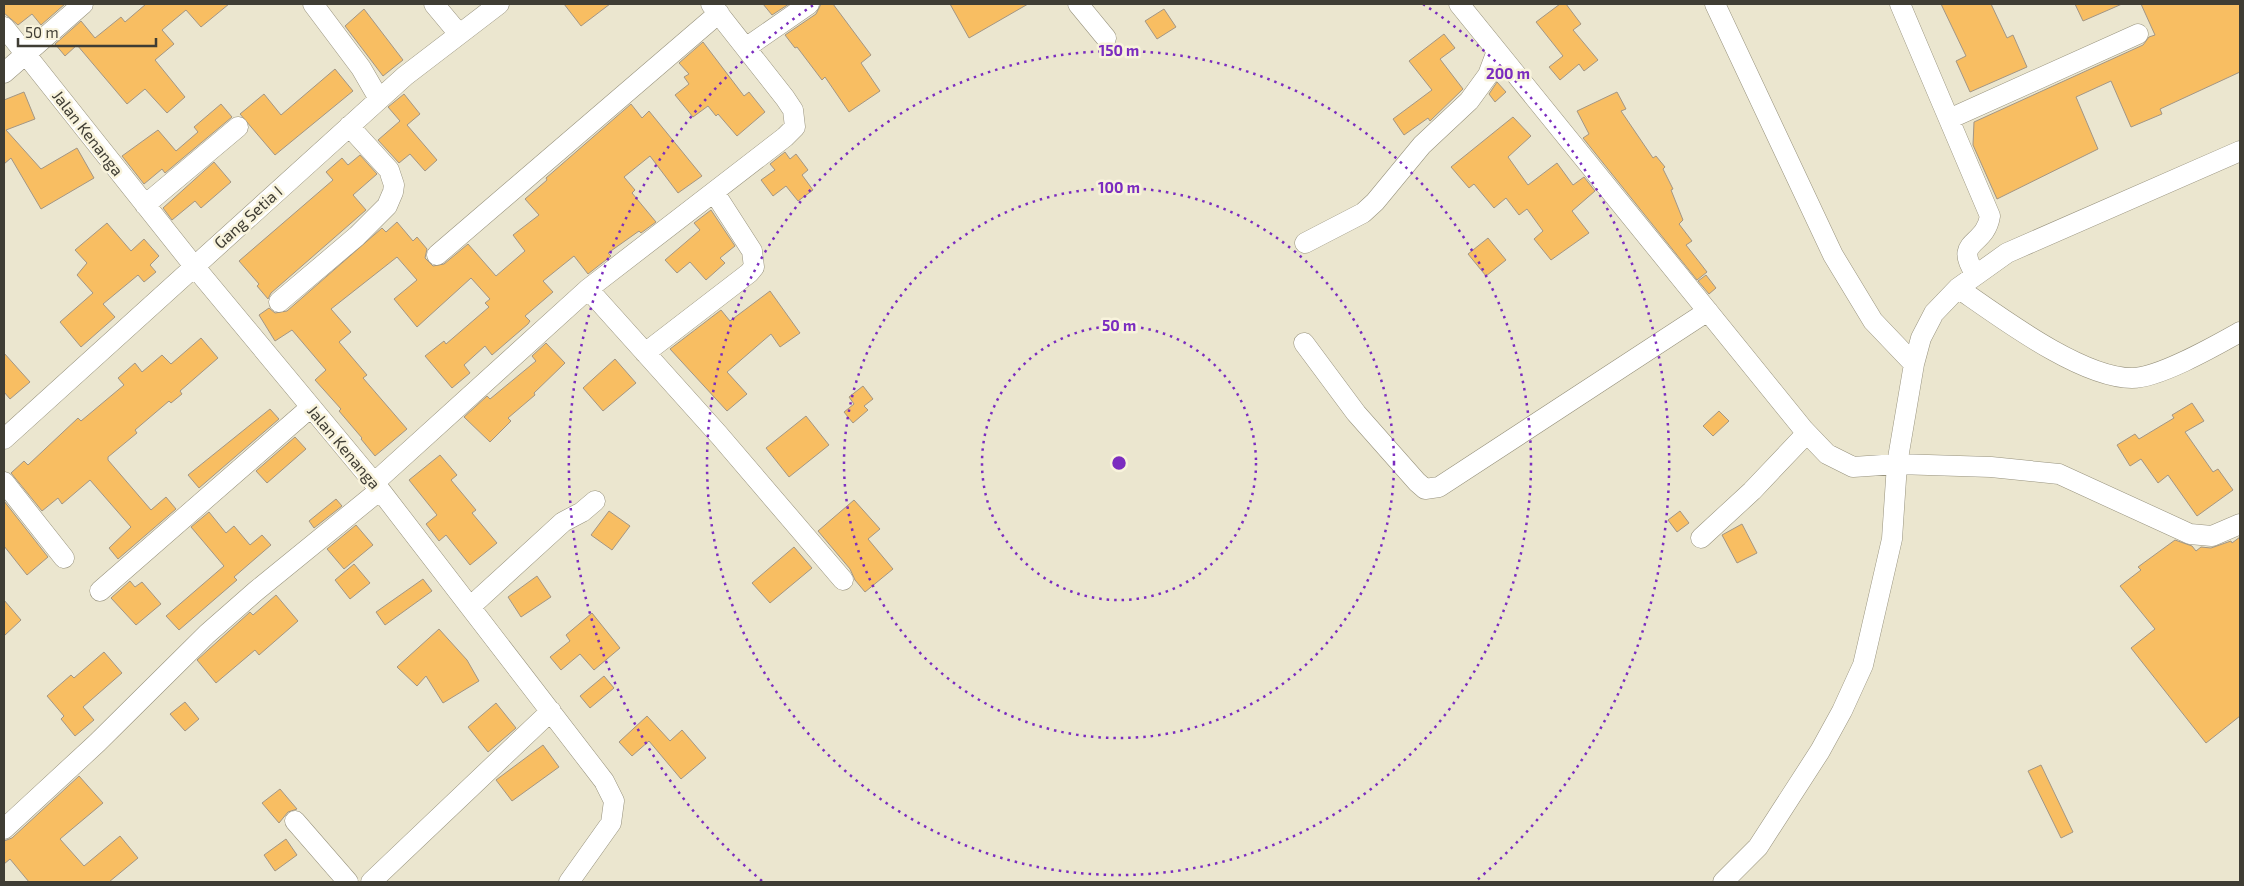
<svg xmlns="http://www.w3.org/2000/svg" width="2244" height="886" font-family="'Exo 2',sans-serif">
  <rect width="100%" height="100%" fill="#ebe6cf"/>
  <path fill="#f8be62" stroke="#a39684" d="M 4,4 L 65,4 L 41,25 L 32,14 L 18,25 L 4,13 Z
    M 146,4 L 229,4 L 201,27 L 186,10 L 162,30 L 174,44 L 155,60 L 185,97 L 167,113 L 145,89 L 127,104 L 77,45 L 65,56 L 55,44 L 81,21 L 95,38 L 121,17 L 125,22 Z
    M 564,4 L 610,4 L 581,26 Z
    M 763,4 L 789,4 L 772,15 Z
    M 821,4 L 833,4 L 871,55 L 861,63 L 880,91 L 849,112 L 825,77 L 822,80 L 797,47 L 795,48 L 785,35 L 816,14 Z
    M 950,4 L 1028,4 L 969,38 Z
    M 1560,4 L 1566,4 L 1581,24 L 1573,30 L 1598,60 L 1584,71 L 1579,64 L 1560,80 L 1549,67 L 1563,56 L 1536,22 Z
    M 1941,4 L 1991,4 L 2007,38 L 2013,35 L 2027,67 L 1970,92 L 1956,61 L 1966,56 Z
    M 2075,4 L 2122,4 L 2083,21 Z
    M 2141,4 L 2240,4 L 2240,72 L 2160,109 L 2162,114 L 2131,127 L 2111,81 L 2076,97 L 2098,149 L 1997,199 L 1973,145 L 1974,122 L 2143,45 L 2149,37 L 2155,35 Z
    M 364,9 L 403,60 L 383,76 L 345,26 Z
    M 1164,9 L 1176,27 L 1157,39 L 1145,21 Z
    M 1444,34 L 1455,48 L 1440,59 L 1463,89 L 1430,121 L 1428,118 L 1404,135 L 1393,119 L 1432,90 L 1409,61 Z
    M 703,42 L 744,96 L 749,92 L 765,112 L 737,136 L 718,114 L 716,116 L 708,106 L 693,117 L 675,95 L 689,84 L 684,77 L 689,74 L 679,63 Z
    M 335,69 L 353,91 L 275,155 L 240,114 L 264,94 L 281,115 Z
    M 1497,82 L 1506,92 L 1495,102 L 1489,94 Z
    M 24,92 L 35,119 L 6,130 L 41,169 L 77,148 L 94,178 L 41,209 L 11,158 L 4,164 L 4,100 Z
    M 1617,92 L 1626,109 L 1621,111 L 1653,158 L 1656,156 L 1665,167 L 1663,169 L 1673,189 L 1671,190 L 1683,220 L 1679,224 L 1692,241 L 1686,245 L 1707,272 L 1697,280 L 1583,138 L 1589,134 L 1577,111 Z
    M 404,94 L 420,114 L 407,125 L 437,160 L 425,171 L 410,154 L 399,163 L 378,140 L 400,121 L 388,107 Z
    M 221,104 L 232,117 L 165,173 L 162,169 L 144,184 L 122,156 L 158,130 L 176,151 L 198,132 L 194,127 Z
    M 631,104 L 642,118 L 649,111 L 702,176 L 678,193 L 650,156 L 624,177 L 635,190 L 632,193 L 656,222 L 641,233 L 639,231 L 608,253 L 611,256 L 588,274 L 574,256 L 543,281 L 553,292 L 525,316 L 530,321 L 528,324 L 492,355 L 485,346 L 464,365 L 470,373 L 452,388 L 425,356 L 444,341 L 446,344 L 489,307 L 485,303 L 490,299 L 471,278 L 417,327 L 394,299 L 417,280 L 397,257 L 331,309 L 351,332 L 339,342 L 367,375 L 363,378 L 407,429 L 375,456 L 361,439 L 362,438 L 339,411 L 341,409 L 315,380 L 326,370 L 292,330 L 275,341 L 259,315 L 269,308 L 275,313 L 287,311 L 382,228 L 386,232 L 397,222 L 413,241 L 417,237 L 427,249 L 425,258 L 433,266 L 444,264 L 468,244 L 496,276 L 525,251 L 513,235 L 539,215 L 525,199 L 547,180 L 546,178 Z
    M 1513,117 L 1531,136 L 1508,157 L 1528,185 L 1557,163 L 1573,185 L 1584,177 L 1595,191 L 1572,211 L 1589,233 L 1551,260 L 1534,239 L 1543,231 L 1527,209 L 1519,215 L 1506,198 L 1494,208 L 1474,184 L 1469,188 L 1451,167 Z
    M 785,152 L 790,159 L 796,154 L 808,170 L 802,175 L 813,190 L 798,201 L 786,186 L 773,196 L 761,180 L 775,170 L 770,164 Z
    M 360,155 L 377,174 L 353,195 L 366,210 L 271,293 L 268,299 L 257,286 L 259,284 L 239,261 L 333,180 L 326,172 L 342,158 L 348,165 Z
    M 214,162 L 231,182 L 201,208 L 195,201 L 172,220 L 163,208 Z
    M 711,210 L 735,246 L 720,258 L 725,263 L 706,280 L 690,262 L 677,273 L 665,260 L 700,230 L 694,223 Z
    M 107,223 L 131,251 L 144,239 L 159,256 L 150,265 L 156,272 L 144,282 L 138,275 L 103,304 L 115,317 L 81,347 L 60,322 L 93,293 L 77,275 L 87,263 L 75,250 Z
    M 1488,238 L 1506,260 L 1486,276 L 1468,254 Z
    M 1706,275 L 1716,288 L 1709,294 L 1698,281 Z
    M 770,291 L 800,333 L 780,347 L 771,334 L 727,372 L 747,394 L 727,411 L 670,349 L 721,310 L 730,321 Z
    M 201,338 L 218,358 L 180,391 L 182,394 L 171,403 L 169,401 L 135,430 L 137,433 L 108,457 L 108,460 L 151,510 L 166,497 L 176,509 L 118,559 L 109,548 L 131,527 L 90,480 L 62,504 L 58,498 L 42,511 L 11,473 L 24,461 L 28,465 L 78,418 L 81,421 L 124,385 L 118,378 L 135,363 L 142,372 L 162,355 L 171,364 Z
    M 546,343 L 565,363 L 534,393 L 535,395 L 508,418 L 511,421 L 490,442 L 464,417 L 487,396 L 490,399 L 536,361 L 532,356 Z
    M 4,353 L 30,382 L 10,399 L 4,392 Z
    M 615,359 L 636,383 L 603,411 L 583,388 Z
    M 863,386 L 873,399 L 864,406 L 868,410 L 853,423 L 844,412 L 854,404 L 849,397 Z
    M 2192,403 L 2204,421 L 2185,432 L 2213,472 L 2218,469 L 2233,490 L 2197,516 L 2168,475 L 2158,483 L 2141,459 L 2130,466 L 2117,445 L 2135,434 L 2139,439 L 2174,418 L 2172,415 Z
    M 270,409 L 279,419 L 199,488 L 188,475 Z
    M 1719,411 L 1729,421 L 1713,436 L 1703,426 Z
    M 806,416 L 829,445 L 789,477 L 766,448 Z
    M 295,437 L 306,449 L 267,483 L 256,471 Z
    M 440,455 L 457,475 L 451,480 L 476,510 L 472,513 L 497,543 L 470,565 L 446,535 L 439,541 L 426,524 L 437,515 L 409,480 Z
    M 336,499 L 342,506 L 314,528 L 309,521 Z
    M 854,500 L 880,529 L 868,539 L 893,569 L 865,592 L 855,580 L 850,569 L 818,531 Z
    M 4,501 L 48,557 L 27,575 L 4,546 Z
    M 609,511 L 630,526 L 612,550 L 591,535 Z
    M 1680,511 L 1689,523 L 1677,532 L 1668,520 Z
    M 209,512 L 226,533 L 234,526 L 250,545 L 262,535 L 271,545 L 234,577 L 237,580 L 179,630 L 166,616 L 224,566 L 191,527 Z
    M 1742,524 L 1757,553 L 1737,563 L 1722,535 Z
    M 356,525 L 373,545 L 344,569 L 327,549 Z
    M 2240,537 L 2240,716 L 2206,743 L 2131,648 L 2155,629 L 2120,586 L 2141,570 L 2138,567 L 2175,540 L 2192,546 L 2196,551 L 2201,547 L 2211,548 L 2231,541 L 2232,543 Z
    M 794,547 L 812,568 L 770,603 L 752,583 Z
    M 354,564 L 370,583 L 350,599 L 335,580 Z
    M 537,576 L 551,597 L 521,617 L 508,597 Z
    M 423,579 L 432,591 L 385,625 L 376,612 Z
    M 130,581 L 135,587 L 142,582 L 161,604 L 136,625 L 111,598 Z
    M 276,595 L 298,621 L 259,655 L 255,650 L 216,683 L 197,660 L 250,612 L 253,615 Z
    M 4,600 L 21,620 L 4,636 Z
    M 592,613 L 620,648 L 594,670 L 580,654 L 561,670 L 550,657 L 570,641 L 566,635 Z
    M 439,629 L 467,660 L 479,681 L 443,703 L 426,676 L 417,686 L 397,667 Z
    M 104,652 L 122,673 L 83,707 L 94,720 L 75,736 L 61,719 L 64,716 L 47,696 L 71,675 L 74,678 Z
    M 604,676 L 614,688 L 590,708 L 580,696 Z
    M 185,702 L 199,719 L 185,731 L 170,714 Z
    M 496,703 L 516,728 L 488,752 L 468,727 Z
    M 647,716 L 670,741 L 682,730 L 706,758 L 681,779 L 649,741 L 632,756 L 619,742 Z
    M 543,745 L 559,767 L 512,801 L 496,780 Z
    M 2041,765 L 2073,832 L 2061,838 L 2028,771 Z
    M 79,776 L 103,803 L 60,839 L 84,866 L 120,836 L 138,858 L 109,882 L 29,882 L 10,859 L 4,864 L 4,841 L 12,838 Z
    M 280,789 L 297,809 L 288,812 L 279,823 L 262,803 Z
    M 286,839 L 297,855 L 275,871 L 264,855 Z"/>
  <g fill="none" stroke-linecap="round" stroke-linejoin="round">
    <defs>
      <path id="minor" d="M 313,4 L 361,68 L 379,99
        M 434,4 L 459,34
        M 1078,4 L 1106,38
        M 1459,4 L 1804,430 L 1827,454 L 1853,467 L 1897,464 L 1991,467 L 2059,474 L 2190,534 L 2212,536 L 2240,524
        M 1715,4 L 1833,255 L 1873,321 L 1914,364
        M 1900,4 L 1990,216 C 1985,248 1952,239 1976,275
        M 4,27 L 194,266 L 380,490 L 604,781 L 614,801 L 611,823 L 569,882
        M 747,47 L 809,4
        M 4,73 L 83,4
        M 1949,119 L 2138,34
        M 145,205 L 238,127
        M 1305,243 L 1363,213 L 1375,202 L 1422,145 L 1469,101 L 1488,75 L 1497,51
        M 437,255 L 719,13
        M 1958,288 C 2000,317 2081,378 2132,378 C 2159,378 2215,346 2240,332
        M 588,289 L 719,435 L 843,580
        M 279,302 L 357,236 L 387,206 L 393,192 L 394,185 L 389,170 L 349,126
        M 1304,343 L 1356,413 L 1417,482 L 1425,489 L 1439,487 L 1708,311
        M 645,353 L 749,273 L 754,267 L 752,251 L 714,192
        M 4,439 L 405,76 L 499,4
        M 4,482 L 64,558
        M 374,483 L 588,289 L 785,137 L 795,127 L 793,110 L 785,98 L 711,4
        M 1701,538 L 1752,491 L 1807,433
        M 100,591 L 311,407
        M 470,607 L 563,522 L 582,512 L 595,501
        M 295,821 L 348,882
        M 4,829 L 97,743 L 207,634 L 256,591 L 380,490
        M 371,882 L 551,711
        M 1723,882 L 1758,847 L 1820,751 L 1842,711 L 1863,665 L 1892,539 L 1897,464 L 1914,364 L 1921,338 L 1934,313 L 1958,288 L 2007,253 L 2240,151"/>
    </defs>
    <use href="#minor" stroke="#97927d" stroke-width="21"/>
    <use href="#minor" stroke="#fff" stroke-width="20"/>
  </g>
  <g fill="none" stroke="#7b2cbf" stroke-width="2.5" stroke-dasharray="2.5 5">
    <circle cx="1119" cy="463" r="137"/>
    <circle cx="1119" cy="463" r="275"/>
    <circle cx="1119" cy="463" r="412"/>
    <path d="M762 881A550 550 0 0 1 815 4M1423 4A550 550 0 0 1 1476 881"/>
  </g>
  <g text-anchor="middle" stroke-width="5" stroke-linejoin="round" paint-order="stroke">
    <g font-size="16" fill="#3f3d34" stroke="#f8f3dc">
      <text transform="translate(88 133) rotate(52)" y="6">Jalan Kenanga</text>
      <text transform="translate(248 217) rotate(-42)" y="6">Gang Setia I</text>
      <text transform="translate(344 447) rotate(50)" y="6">Jalan Kenanga</text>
    </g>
  </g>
  <circle cx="1119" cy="463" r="8" fill="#7b2cbf" stroke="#f8f3dc" stroke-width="2.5"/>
  <g font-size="15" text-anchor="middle" font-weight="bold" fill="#7b2cbf" stroke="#f8f3dc" stroke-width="5" stroke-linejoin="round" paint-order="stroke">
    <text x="1119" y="56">150 m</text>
    <text x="1508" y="79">200 m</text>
    <text x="1119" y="193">100 m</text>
    <text x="1119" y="331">50 m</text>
  </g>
  <rect width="2244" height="886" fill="none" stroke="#3f3d34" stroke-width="10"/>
  <path d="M18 38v8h138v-8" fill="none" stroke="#3f3d34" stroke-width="2.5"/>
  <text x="25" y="38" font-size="15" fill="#3f3d34" stroke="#f8f3dc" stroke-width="4" paint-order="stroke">50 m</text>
</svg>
